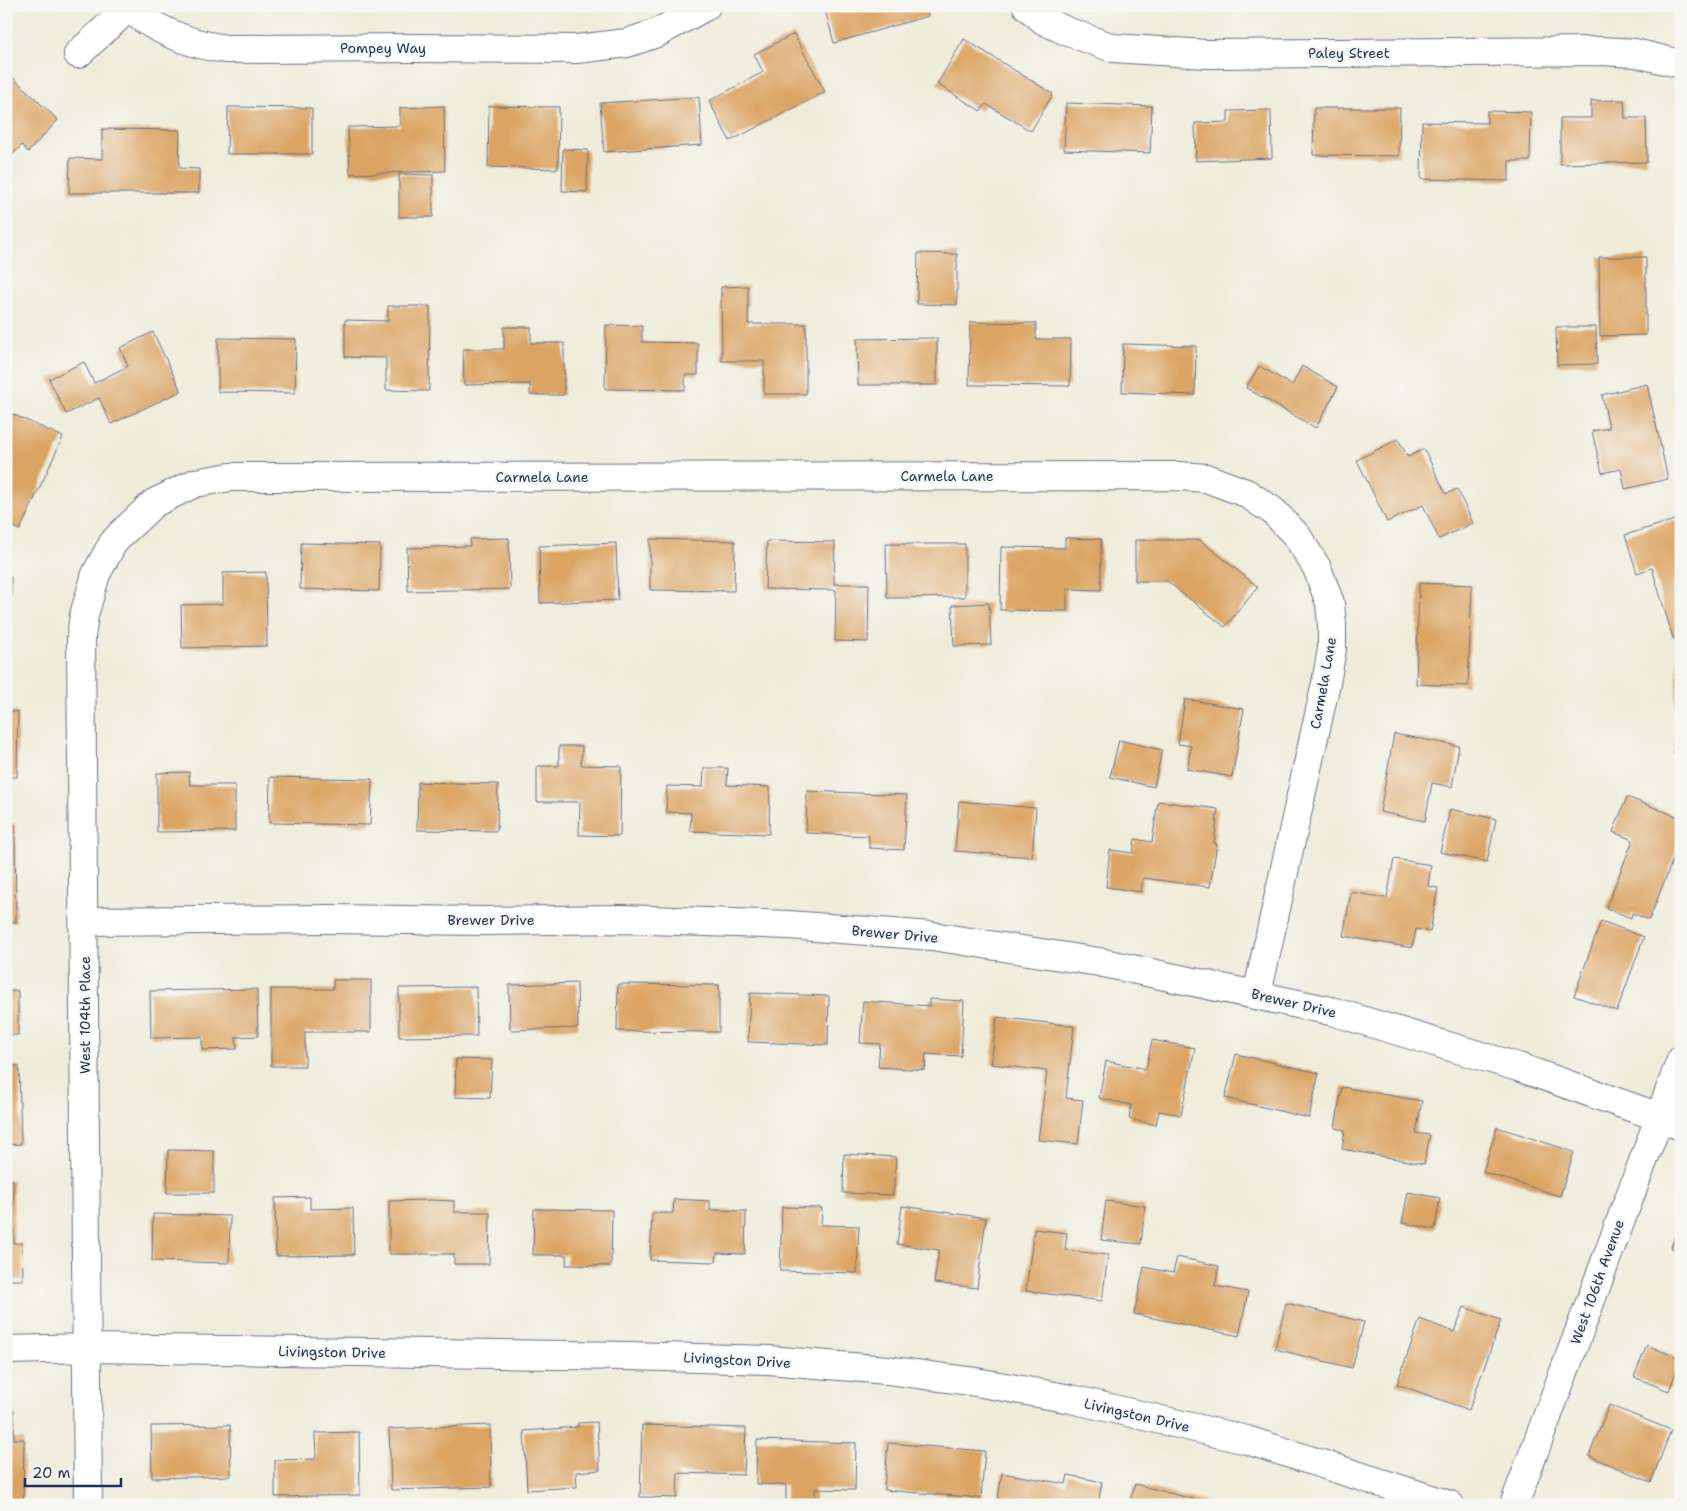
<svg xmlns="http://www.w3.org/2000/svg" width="1687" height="1511" font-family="'Shantell Sans',sans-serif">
  <rect width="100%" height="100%" fill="#f6f6f2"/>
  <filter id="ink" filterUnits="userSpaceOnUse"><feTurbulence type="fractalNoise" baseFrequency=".02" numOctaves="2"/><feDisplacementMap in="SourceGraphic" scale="10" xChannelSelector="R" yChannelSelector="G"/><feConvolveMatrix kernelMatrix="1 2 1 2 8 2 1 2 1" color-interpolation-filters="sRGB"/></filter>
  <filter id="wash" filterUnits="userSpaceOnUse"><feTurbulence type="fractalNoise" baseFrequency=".0096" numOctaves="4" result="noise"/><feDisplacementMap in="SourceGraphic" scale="20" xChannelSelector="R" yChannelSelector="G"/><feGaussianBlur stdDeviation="1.12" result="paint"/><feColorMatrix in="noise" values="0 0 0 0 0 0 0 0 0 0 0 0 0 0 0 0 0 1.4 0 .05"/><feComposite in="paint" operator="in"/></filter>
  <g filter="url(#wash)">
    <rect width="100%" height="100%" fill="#efecd9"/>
    <g id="blocks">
      <path fill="#dba463" d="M 824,6 L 925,6 L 928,16 L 834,43 Z
        M 794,34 L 825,92 L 730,141 L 709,101 L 763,72 L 754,54 Z
        M 964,39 L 1053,94 L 1031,131 L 986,104 L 981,111 L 937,84 Z
        M 6,71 L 58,120 L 28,152 L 22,145 L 10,157 L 6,153 Z
        M 699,97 L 702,145 L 604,152 L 600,103 Z
        M 1624,100 L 1625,118 L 1646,118 L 1647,162 L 1560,164 L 1560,118 L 1591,118 L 1591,101 Z
        M 1066,103 L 1152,106 L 1150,153 L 1064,150 Z
        M 444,106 L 445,171 L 350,174 L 348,127 L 400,126 L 400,108 Z
        M 489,106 L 559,107 L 558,169 L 488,167 Z
        M 228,107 L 312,108 L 312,154 L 227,154 Z
        M 1314,108 L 1400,108 L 1399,156 L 1313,155 Z
        M 1271,110 L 1272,158 L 1196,161 L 1195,123 L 1228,122 L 1228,111 Z
        M 1487,111 L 1531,112 L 1530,161 L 1509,161 L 1509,181 L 1421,179 L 1422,122 L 1487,123 Z
        M 102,129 L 180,130 L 179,168 L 199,169 L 199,193 L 69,193 L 70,158 L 102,159 Z
        M 563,149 L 588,150 L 587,192 L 562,191 Z
        M 399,174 L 433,175 L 433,217 L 399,217 Z
        M 918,253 L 957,254 L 957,305 L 917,304 Z
        M 1599,257 L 1646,257 L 1646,335 L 1600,336 Z
        M 748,286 L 748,324 L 806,324 L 806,394 L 764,394 L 764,361 L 722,361 L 721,287 Z
        M 388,306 L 430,306 L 429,391 L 386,390 L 386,358 L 345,357 L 345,320 L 388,321 Z
        M 970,322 L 1036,323 L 1036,339 L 1071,339 L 1070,386 L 969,385 Z
        M 606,325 L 642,326 L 642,342 L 698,343 L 698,375 L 685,375 L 685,390 L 605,389 Z
        M 504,327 L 531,327 L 531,343 L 564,343 L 564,395 L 530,395 L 530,384 L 464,385 L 463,349 L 504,349 Z
        M 1556,327 L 1596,327 L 1597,364 L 1557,365 Z
        M 153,332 L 181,391 L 111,424 L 99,398 L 66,414 L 49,379 L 84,362 L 94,383 L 128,366 L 120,348 Z
        M 218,338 L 296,339 L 295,393 L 218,392 Z
        M 937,338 L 937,385 L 858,385 L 857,339 Z
        M 1123,344 L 1196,346 L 1195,395 L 1122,392 Z
        M 1259,366 L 1292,385 L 1302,366 L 1338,387 L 1316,428 L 1246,388 Z
        M 1647,384 L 1668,479 L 1625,489 L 1621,469 L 1602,473 L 1592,431 L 1609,428 L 1602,395 Z
        M 8,412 L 63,437 L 20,530 L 6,523 L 6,416 Z
        M 1398,439 L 1408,457 L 1424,449 L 1446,494 L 1457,489 L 1473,523 L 1439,539 L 1423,505 L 1387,522 L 1357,460 Z
        M 1681,518 L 1681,635 L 1673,638 L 1652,568 L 1637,573 L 1625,535 Z
        M 509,538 L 510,589 L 408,591 L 407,548 L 470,546 L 470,539 Z
        M 1065,538 L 1101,539 L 1101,590 L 1067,589 L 1067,611 L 1000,610 L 1001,547 L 1065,548 Z
        M 650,539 L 735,541 L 734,591 L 650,590 Z
        M 1135,540 L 1200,540 L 1258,587 L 1225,627 L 1167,581 L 1135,581 Z
        M 767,541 L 835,542 L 834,584 L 869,584 L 868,642 L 835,641 L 836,590 L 765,589 Z
        M 301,543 L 380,545 L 379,591 L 300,589 Z
        M 616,543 L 618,600 L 540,603 L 539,546 Z
        M 886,544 L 965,544 L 965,597 L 887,598 Z
        M 266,572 L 267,646 L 182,648 L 181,605 L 223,604 L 223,573 Z
        M 6,577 L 11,577 L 10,653 L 6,653 Z
        M 1419,583 L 1472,585 L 1468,686 L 1416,684 Z
        M 989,603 L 991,645 L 954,646 L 952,605 Z
        M 1678,652 L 1681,653 L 1681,754 L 1674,753 Z
        M 1185,699 L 1244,709 L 1232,777 L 1187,769 L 1191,746 L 1178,744 Z
        M 6,711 L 18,712 L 17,777 L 6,777 Z
        M 1394,734 L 1459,746 L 1452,787 L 1432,783 L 1425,821 L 1380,812 Z
        M 1119,740 L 1162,750 L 1154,787 L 1110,777 Z
        M 559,746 L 582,746 L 581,765 L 621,766 L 620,836 L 579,835 L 580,802 L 537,802 L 537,766 L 559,766 Z
        M 704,768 L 728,768 L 727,785 L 770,787 L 769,834 L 690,831 L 691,813 L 666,812 L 667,786 L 703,787 Z
        M 189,772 L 190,785 L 235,785 L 235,831 L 157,832 L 157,773 Z
        M 270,777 L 372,779 L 370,825 L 269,823 Z
        M 418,782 L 498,784 L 497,831 L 417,830 Z
        M 807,791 L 907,795 L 904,850 L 869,848 L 869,836 L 806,833 Z
        M 1627,797 L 1681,818 L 1681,839 L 1649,920 L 1632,913 L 1631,918 L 1606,908 L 1633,840 L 1613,832 Z
        M 959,801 L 1036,808 L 1032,857 L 955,851 Z
        M 1158,801 L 1218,809 L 1214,843 L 1217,844 L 1210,887 L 1143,878 L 1141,892 L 1106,887 L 1110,850 L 1133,853 L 1135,839 L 1152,842 Z
        M 1450,809 L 1496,819 L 1487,862 L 1440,852 Z
        M 6,824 L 15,824 L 16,922 L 6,922 Z
        M 1394,859 L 1431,865 L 1428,886 L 1438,888 L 1430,932 L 1416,929 L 1412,948 L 1343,936 L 1351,892 L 1387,898 Z
        M 1601,921 L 1644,937 L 1617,1011 L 1574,996 Z
        M 333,980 L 371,980 L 371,1032 L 305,1032 L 305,1066 L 271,1066 L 271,989 L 333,989 Z
        M 577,983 L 578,1028 L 510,1030 L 509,985 Z
        M 618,984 L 719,985 L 719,1032 L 617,1031 Z
        M 476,987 L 477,1036 L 399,1037 L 399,988 Z
        M 257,989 L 258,1036 L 236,1037 L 237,1049 L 202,1050 L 202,1037 L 151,1038 L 150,991 Z
        M 6,991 L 18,991 L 18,1035 L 6,1035 Z
        M 750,993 L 829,996 L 828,1045 L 748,1042 Z
        M 929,999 L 964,1001 L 961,1056 L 926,1054 L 925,1070 L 878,1067 L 880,1044 L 860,1043 L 863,1001 L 929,1006 Z
        M 997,1017 L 1074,1026 L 1066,1098 L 1083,1100 L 1078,1144 L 1038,1140 L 1047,1071 L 991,1064 Z
        M 1152,1040 L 1195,1048 L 1181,1115 L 1159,1111 L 1156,1125 L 1129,1119 L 1131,1105 L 1099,1098 L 1106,1061 L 1146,1069 Z
        M 1236,1054 L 1319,1073 L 1309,1118 L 1225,1098 Z
        M 456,1059 L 492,1060 L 490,1098 L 455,1097 Z
        M 6,1066 L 19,1066 L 21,1144 L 6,1145 Z
        M 1342,1087 L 1422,1101 L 1416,1133 L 1430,1135 L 1424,1164 L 1342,1149 L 1345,1130 L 1335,1128 Z
        M 1497,1127 L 1574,1152 L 1560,1196 L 1483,1172 Z
        M 168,1150 L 214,1151 L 214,1193 L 167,1193 Z
        M 844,1154 L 896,1157 L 893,1195 L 843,1193 Z
        M 6,1180 L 13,1180 L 14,1243 L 22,1243 L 23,1280 L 6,1280 Z
        M 1408,1192 L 1440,1198 L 1435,1229 L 1402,1223 Z
        M 310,1197 L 310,1209 L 353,1208 L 354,1255 L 276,1256 L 275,1198 Z
        M 674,1199 L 710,1201 L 710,1210 L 746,1211 L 745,1254 L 717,1253 L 716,1262 L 650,1260 L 652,1213 L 673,1213 Z
        M 430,1200 L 454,1201 L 454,1212 L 490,1212 L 489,1264 L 454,1264 L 454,1254 L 389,1254 L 389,1201 Z
        M 1106,1201 L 1145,1206 L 1141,1244 L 1101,1240 Z
        M 902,1206 L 986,1218 L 977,1288 L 934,1283 L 939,1250 L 897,1244 Z
        M 782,1207 L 822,1208 L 821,1225 L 859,1226 L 857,1273 L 780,1271 Z
        M 534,1209 L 612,1210 L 611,1266 L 566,1265 L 567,1255 L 533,1255 Z
        M 153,1214 L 230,1216 L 229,1263 L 152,1261 Z
        M 1681,1219 L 1681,1251 L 1671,1248 Z
        M 1034,1229 L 1067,1233 L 1065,1250 L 1108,1255 L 1102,1301 L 1026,1291 Z
        M 1177,1257 L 1219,1266 L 1215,1286 L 1248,1292 L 1239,1336 L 1134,1314 L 1144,1267 L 1173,1273 Z
        M 1286,1303 L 1364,1322 L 1352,1368 L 1275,1349 Z
        M 1464,1307 L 1501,1320 L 1469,1410 L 1397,1384 L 1420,1319 L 1454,1332 Z
        M 1647,1345 L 1681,1359 L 1669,1391 L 1634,1377 Z
        M 1609,1405 L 1671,1430 L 1651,1482 L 1589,1456 Z
        M 6,1410 L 14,1410 L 14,1439 L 24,1439 L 23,1505 L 6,1505 Z
        M 597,1422 L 600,1470 L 576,1472 L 577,1487 L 527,1490 L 524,1431 L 578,1427 L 578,1423 Z
        M 230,1425 L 231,1476 L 152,1478 L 151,1426 Z
        M 490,1425 L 491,1487 L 391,1490 L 389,1429 Z
        M 642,1425 L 746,1428 L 744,1475 L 678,1473 L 677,1498 L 640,1497 Z
        M 359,1432 L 360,1495 L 275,1497 L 275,1460 L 316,1459 L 315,1433 Z
        M 757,1440 L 856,1443 L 855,1490 L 815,1489 L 815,1502 L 786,1501 L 786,1485 L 756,1484 Z
        M 888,1443 L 985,1451 L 981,1498 L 884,1490 Z
        M 1002,1473 L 1066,1484 L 1068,1475 L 1102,1482 L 1098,1505 L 997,1505 Z
        M 1135,1484 L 1212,1504 L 1212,1505 L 1129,1505 Z"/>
    </g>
  </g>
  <g filter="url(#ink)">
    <use href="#blocks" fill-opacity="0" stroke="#657189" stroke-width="1"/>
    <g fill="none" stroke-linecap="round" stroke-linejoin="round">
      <defs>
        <path id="minor" d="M 127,6 C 131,11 137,14 142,18 C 169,36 195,45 226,49 L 413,48 L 577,49 L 627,43 L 657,33 L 706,6
          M 1027,6 L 1043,20 L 1066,31 L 1113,48 L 1206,54 L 1602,51 L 1635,53 L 1681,64
          M 78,54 L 128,8
          M 85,921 L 329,919 L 485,921 L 621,919 L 789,925 L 932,936 L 1099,962 L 1331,1011 L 1518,1067 L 1659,1117 L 1681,1126
          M 6,1350 L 87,1348 L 629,1356 L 769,1360 L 887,1370 L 976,1382 L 1071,1399 L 1247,1440 L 1450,1505
          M 88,1505 L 81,637 L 84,615 L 96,574 L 113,543 L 121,534 L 154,503 L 195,483 L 230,477 L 1179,476 L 1206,478 L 1246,493 L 1273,511 L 1297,536 L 1317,568 L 1330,603 L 1332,625 L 1332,649 L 1326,683 L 1257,994
          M 1514,1505 L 1681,1060"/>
      </defs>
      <use href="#minor" stroke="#657189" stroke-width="30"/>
      <use href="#minor" stroke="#fff" stroke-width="28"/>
    </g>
  </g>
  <g text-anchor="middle" stroke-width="4.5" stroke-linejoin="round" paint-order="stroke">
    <g font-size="14" fill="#1b2f5e" stroke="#f6f6f2">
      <text x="383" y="53">Pompey Way</text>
      <text x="1349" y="58">Paley Street</text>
      <text x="947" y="481">Carmela Lane</text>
      <text x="542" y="482">Carmela Lane</text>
      <text transform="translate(1323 683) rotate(-80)" y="5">Carmela Lane</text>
      <text x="491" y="925">Brewer Drive</text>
      <text transform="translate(895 934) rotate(5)" y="5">Brewer Drive</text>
      <text transform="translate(1294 1003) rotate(13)" y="5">Brewer Drive</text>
      <text transform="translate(85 1015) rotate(-90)" y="5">West 104th Place</text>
      <text transform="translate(1597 1282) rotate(-70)" y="5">West 106th Avenue</text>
      <text transform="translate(332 1352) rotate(1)" y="5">Livingston Drive</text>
      <text transform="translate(737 1360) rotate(3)" y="5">Livingston Drive</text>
      <text transform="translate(1137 1415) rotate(13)" y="5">Livingston Drive</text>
    </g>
  </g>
  <rect width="1687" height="1511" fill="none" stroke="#f6f6f2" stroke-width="25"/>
  <path d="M25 1478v8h96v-8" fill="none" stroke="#1b2f5e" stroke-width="2.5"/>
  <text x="32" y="1478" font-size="15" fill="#1b2f5e" stroke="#f6f6f2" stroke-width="4" paint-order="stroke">20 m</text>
</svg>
